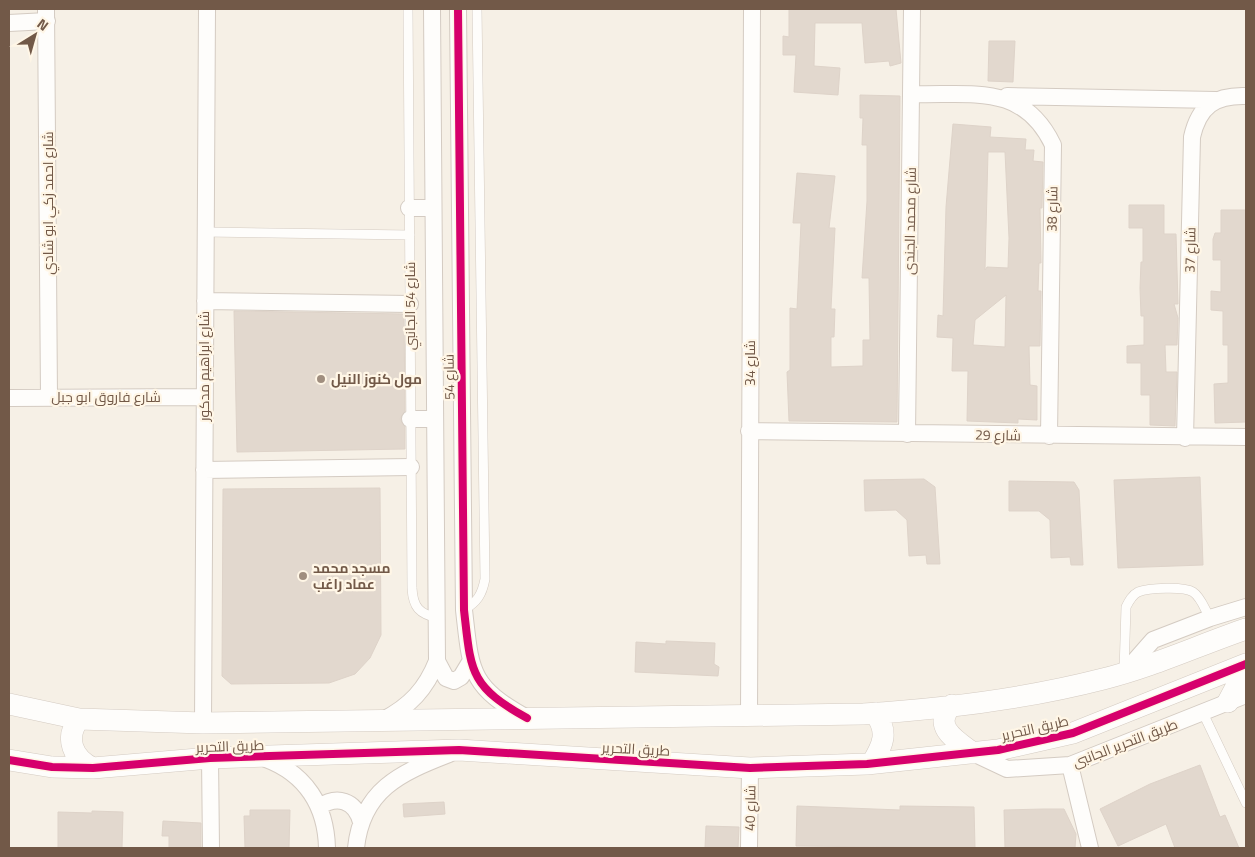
<svg xmlns="http://www.w3.org/2000/svg" width="1255" height="857" font-family="'Titillium Web',Cairo,sans-serif">
  <rect width="100%" height="100%" fill="#f6f0e6"/>
  <path fill="#e2d8ce" stroke="#ded3c9" fill-rule="evenodd" d="M 789,9 L 896,9 L 901,63 L 890,66 L 889,61 L 865,63 L 862,23 L 815,23 L 814,66 L 840,68 L 838,95 L 794,92 L 796,55 L 783,55 L 783,36 L 789,37 Z
    M 989,41 L 1015,41 L 1013,82 L 988,81 Z
    M 860,95 L 900,96 L 897,422 L 789,421 L 787,372 L 790,370 L 790,308 L 797,309 L 801,223 L 793,223 L 797,173 L 835,176 L 829,228 L 835,228 L 831,309 L 835,309 L 834,337 L 831,337 L 831,367 L 863,366 L 863,340 L 870,340 L 869,278 L 862,278 L 867,201 L 867,145 L 862,145 L 863,118 L 860,118 Z
    M 953,124 L 991,127 L 990,137 L 1026,139 L 1025,150 L 1034,150 L 1033,161 L 1043,162 L 1042,208 L 1040,208 L 1041,263 L 1039,263 L 1038,291 L 1041,291 L 1040,346 L 1029,346 L 1030,385 L 1037,386 L 1037,420 L 1018,419 L 1018,423 L 967,421 L 968,371 L 952,371 L 953,338 L 937,337 L 938,315 L 943,316 L 946,207 ZM 988,152 L 1005,152 L 1009,238 L 1008,268 L 987,267 L 985,270 ZM 1006,295 L 1005,347 L 973,345 L 975,320 Z
    M 1129,205 L 1164,205 L 1164,234 L 1176,234 L 1178,304 L 1174,304 L 1178,318 L 1177,345 L 1165,345 L 1166,372 L 1177,372 L 1175,426 L 1150,425 L 1150,395 L 1141,395 L 1141,363 L 1127,363 L 1127,346 L 1144,345 L 1144,316 L 1141,316 L 1140,288 L 1141,262 L 1143,262 L 1143,228 L 1129,228 Z
    M 1221,210 L 1246,210 L 1246,422 L 1215,423 L 1214,384 L 1228,383 L 1228,345 L 1223,345 L 1223,311 L 1211,310 L 1211,291 L 1221,292 L 1221,260 L 1213,260 L 1213,239 L 1215,233 L 1221,233 Z
    M 234,311 L 404,314 L 405,411 L 400,419 L 405,427 L 405,449 L 237,452 Z
    M 1200,477 L 1203,565 L 1118,568 L 1114,480 Z
    M 924,479 L 935,487 L 940,564 L 927,564 L 926,555 L 909,556 L 907,520 L 896,510 L 865,511 L 864,480 Z
    M 1009,481 L 1074,482 L 1079,490 L 1083,565 L 1071,565 L 1070,557 L 1051,558 L 1050,520 L 1039,511 L 1009,511 Z
    M 380,488 L 381,635 L 370,658 L 355,674 L 329,683 L 231,684 L 222,676 L 223,489 Z
    M 666,641 L 715,643 L 714,664 L 719,667 L 718,676 L 635,672 L 636,642 L 666,644 Z
    M 1200,765 L 1220,817 L 1225,815 L 1239,848 L 1175,848 L 1166,824 L 1118,846 L 1100,809 L 1150,784 Z
    M 444,802 L 445,814 L 404,817 L 403,804 Z
    M 797,806 L 900,810 L 900,806 L 974,807 L 975,848 L 796,846 Z
    M 1043,809 L 1064,809 L 1076,834 L 1075,848 L 1005,848 L 1004,810 Z
    M 250,810 L 290,810 L 289,848 L 245,848 L 244,816 L 250,816 Z
    M 92,811 L 123,812 L 122,848 L 58,848 L 58,812 L 92,813 Z
    M 163,821 L 201,823 L 201,848 L 169,848 L 169,836 L 162,836 Z
    M 706,826 L 739,827 L 738,848 L 705,848 Z"/>
  <g fill="none" stroke-linecap="round" stroke-linejoin="round">
    <defs>
      <path id="service" d="M 408,9 L 412,588 C 413,607 419,614 438,618
        M 205,232 L 410,235
        M 464,610 C 477,602 482,595 485,579 L 477,9
        M 1124,672 L 1126,607 C 1129,601 1132,595 1138,592 C 1148,588 1184,586 1193,592 C 1201,597 1205,610 1210,618
        M 1203,713 L 1246,803"/>
      <path id="minor" d="M 46,9 L 49,397
        M 458,9 L 464,610 C 471,671 469,686 527,718
        M 9,23 L 47,21
        M 911,94 C 971,96 1023,82 1053,145 L 1049,436
        M 1007,96 L 1216,100
        M 409,208 L 433,208
        M 205,301 L 410,304
        M 9,398 L 204,397
        M 410,419 L 435,419
        M 749,431 L 1246,437
        M 907,434 L 912,9
        M 1185,438 L 1192,137 C 1199,106 1215,95 1246,96
        M 204,470 L 411,467
        M 437,661 L 446,678 L 454,681 L 461,677 L 470,662
        M 1124,673 L 1153,640 L 1210,618 L 1246,607
        M 749,717 L 752,9
        M 383,720 C 410,706 426,689 437,661 L 432,9
        M 203,723 L 207,9
        M 973,753 L 1007,769 L 1070,765 L 1246,695
        M 210,758 L 211,848
        M 266,759 C 306,774 326,806 327,848
        M 1070,765 L 1090,848
        M 319,807 C 337,795 355,800 361,822
        M 356,848 C 362,790 400,773 449,754
        M 749,848 L 750,768"/>
      <path id="tertiary" d="M 1228,702 L 1246,668
        M 9,704 L 79,719 L 203,723 L 863,714 C 944,709 1025,699 1103,679 C 1152,667 1199,645 1246,629
        M 952,705 C 931,727 957,741 973,753
        M 79,719 C 64,738 73,759 93,768
        M 9,760 L 52,767 L 93,768 L 210,758 L 459,750 L 750,768 L 867,764 L 998,750 L 1073,733 L 1246,664
        M 872,763 C 883,745 889,732 875,713"/>
    </defs>
    <use href="#service" stroke="#d4cbc2" stroke-width="10"/>
    <use href="#minor" stroke="#d4cbc2" stroke-width="18"/>
    <use href="#tertiary" stroke="#d4cbc2" stroke-width="22"/>
    <use href="#service" stroke="#fefdfb" stroke-width="9"/>
    <use href="#minor" stroke="#fefdfb" stroke-width="16"/>
    <use href="#tertiary" stroke="#fefdfb" stroke-width="21"/>
    <defs>
      <path id="cycleway" d="M 458,9 L 464,610 C 471,671 469,686 527,718
        M 9,760 L 52,767 L 93,768 L 210,758 L 459,750 L 750,768 L 867,764 L 998,750 L 1073,733 L 1246,664"/>
    </defs>
    <use href="#cycleway" stroke="#fff6e6" stroke-width="11"/>
    <use href="#cycleway" stroke="#d6006c" stroke-width="8"/>
  </g>
  <g fill="#a08e7f" stroke="#fff6e6" stroke-width="2">
    <circle cx="321" cy="379" r="5"/>
    <circle cx="303" cy="576" r="5"/>
  </g>
  <g text-anchor="middle" stroke-width="4.5" stroke-linejoin="round" paint-order="stroke">
    <g font-size="14" fill="#725948" stroke="#fff6e6">
      <text transform="translate(48 203) rotate(-90)" y="5">شارع احمد زكي ابو شادي</text>
      <text transform="translate(1052 209) rotate(-89)" y="5">شارع 38</text>
      <text transform="translate(910 221) rotate(-89)" y="5">شارع محمد الجندى</text>
      <text transform="translate(1190 250) rotate(-89)" y="5">شارع 37</text>
      <text transform="translate(410 306) rotate(-90)" y="5">شارع 54 الجانبي</text>
      <text transform="translate(750 363) rotate(-90)" y="5">شارع 34</text>
      <text transform="translate(204 366) rotate(-90)" y="5">شارع ابراهيم مدكور</text>
      <text transform="translate(449 377) rotate(-91)" y="5">شارع 54</text>
      <text x="106" y="402">شارع فاروق ابو جبل</text>
      <text transform="translate(998 435) rotate(1)" y="5">شارع 29</text>
      <text transform="translate(1035 728) rotate(-13)" y="5">طريق التحرير</text>
      <text transform="translate(1125 743) rotate(-21)" y="5">طريق التحرير الجانبى</text>
      <text transform="translate(230 746) rotate(-2)" y="5">طريق التحرير</text>
      <text transform="translate(636 749) rotate(3)" y="5">طريق التحرير</text>
      <text transform="translate(750 808) rotate(-89)" y="5">شارع 40</text>
    </g>
    <g font-size="14" font-weight="bold" fill="#725948" stroke="#fff6e6" text-anchor="start">
      <text x="331" y="384">مول كنوز النيل</text>
      <text x="313" y="573">مسجد محمد<tspan x="313" dy="16">عماد راغب</tspan></text>
    </g>
  </g>
  <rect width="1255" height="857" fill="none" stroke="#725948" stroke-width="20"/>
  <g transform="translate(35 35) rotate(37)" stroke="#fff6e6" stroke-width="4" paint-order="stroke">
  <path d="M0-4L9 19L0 12L-9 19Z" fill="#725948"/>
  <text y="-8" font-size="14" font-weight="bold" text-anchor="middle" fill="#725948">N</text>
  </g>
</svg>
